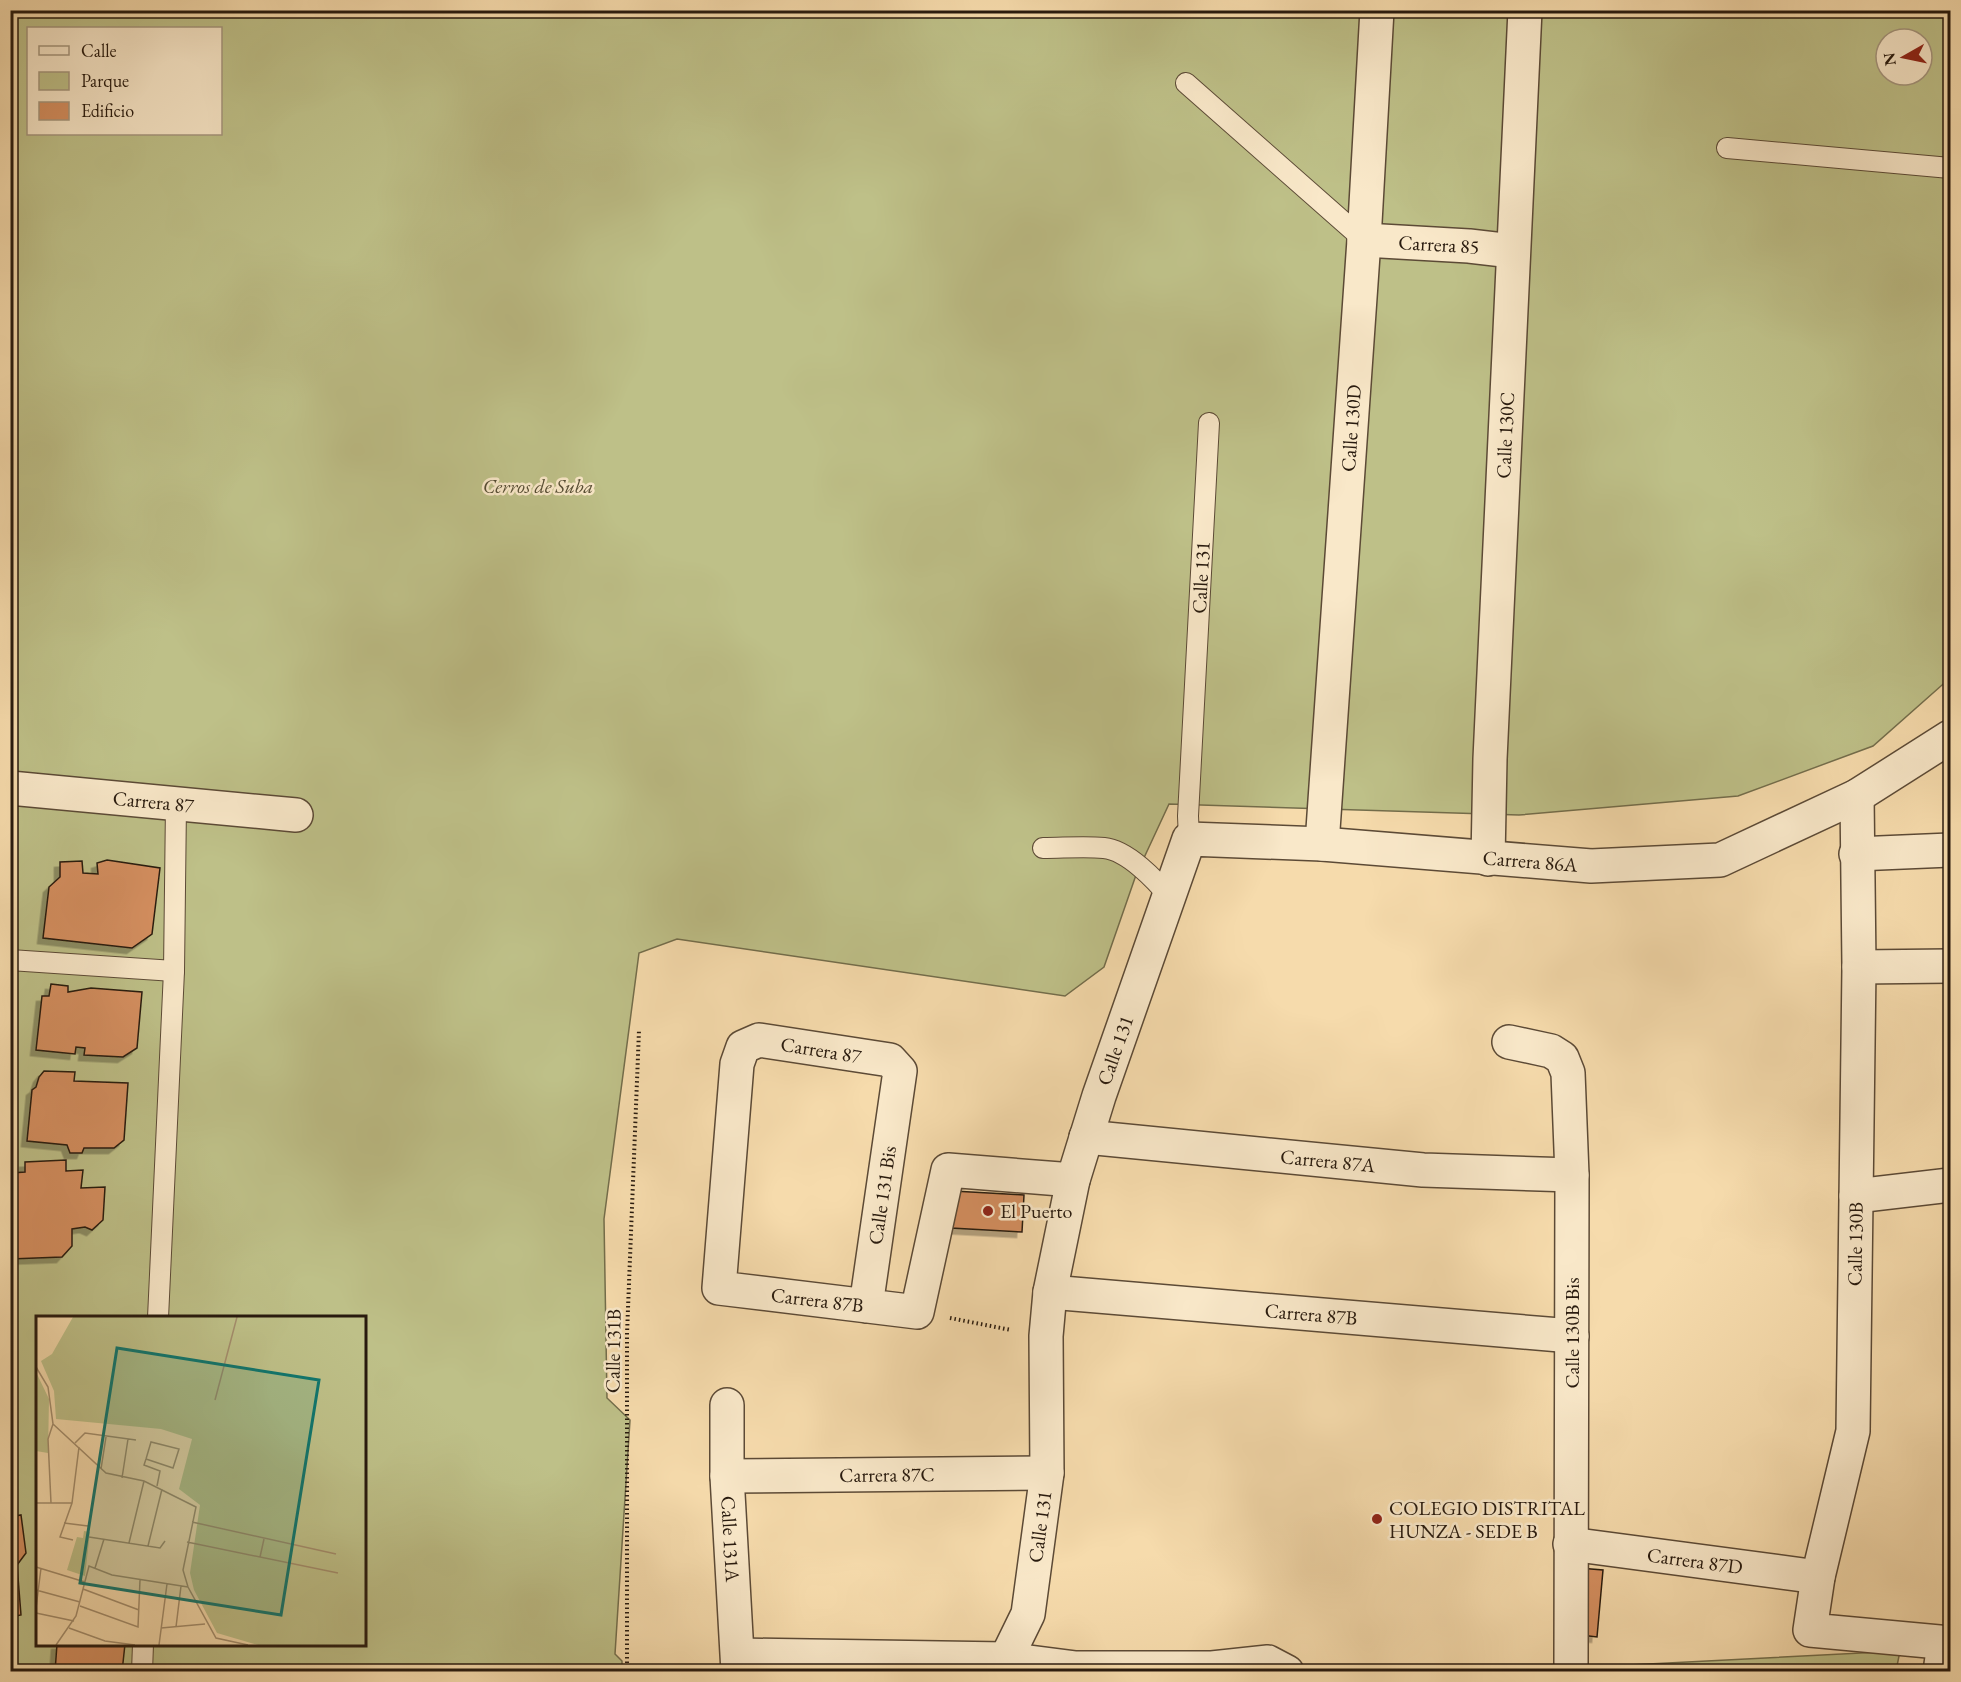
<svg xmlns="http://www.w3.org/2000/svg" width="1961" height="1682" font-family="'EB Garamond',serif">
  <defs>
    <filter id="shadow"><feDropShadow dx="-5.5" dy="5.5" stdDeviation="0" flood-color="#0004"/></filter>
  </defs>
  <rect width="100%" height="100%" fill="#f6dbac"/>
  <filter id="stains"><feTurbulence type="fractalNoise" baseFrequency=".00333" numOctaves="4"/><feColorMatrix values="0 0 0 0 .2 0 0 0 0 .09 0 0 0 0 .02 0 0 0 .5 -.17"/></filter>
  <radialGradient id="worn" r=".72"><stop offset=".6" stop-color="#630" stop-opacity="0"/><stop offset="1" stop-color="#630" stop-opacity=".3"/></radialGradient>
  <path fill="#bec088" stroke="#736d4b" stroke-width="1.5" fill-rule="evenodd" d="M 11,11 L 1950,11 L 1950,678 L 1873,746 L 1738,796 L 1519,815 L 1169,804 L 1136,875 L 1104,967 L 1065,996 L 677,939 L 639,953 L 604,1219 L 607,1398 L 630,1420 L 615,1654 L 622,1661 L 622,1671 L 11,1672 ZM 28,28 L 220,28 L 220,134 L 28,134 ZM 1886,39 L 1922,39 L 1922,75 L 1886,75 ZM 38,1318 L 364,1318 L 364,1644 L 38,1644 Z
    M 1900,1651 L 1896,1671 L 1532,1672 L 1532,1670 Z"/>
  <path fill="#d58f60" stroke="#281a0e" stroke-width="1.5" filter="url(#shadow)" d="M 107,860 L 160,868 L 152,934 L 132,948 L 43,938 L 49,887 L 60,877 L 60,862 L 82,861 L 83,873 L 98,874 L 97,863 Z
    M 51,984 L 68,986 L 68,992 L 91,988 L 142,992 L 137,1048 L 123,1057 L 84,1055 L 85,1048 L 76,1047 L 75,1054 L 36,1050 L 42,996 L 49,996 Z
    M 44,1071 L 75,1072 L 74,1081 L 128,1083 L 124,1140 L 114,1148 L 84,1148 L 82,1153 L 70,1153 L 67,1145 L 27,1141 L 32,1090 L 36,1087 L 39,1077 Z
    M 66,1160 L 66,1171 L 83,1170 L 81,1188 L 105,1187 L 103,1220 L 92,1230 L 85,1227 L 72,1229 L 72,1246 L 62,1257 L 10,1259 L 11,1173 L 25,1172 L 25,1162 Z
    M 953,1191 L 1024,1195 L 1022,1232 L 951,1228 Z
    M 21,1515 L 26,1553 L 17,1565 L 21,1615 L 10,1617 L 10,1517 Z
    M 1579,1568 L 1603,1570 L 1597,1637 L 1573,1634 Z
    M 57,1644 L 125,1644 L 122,1672 L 55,1672 Z"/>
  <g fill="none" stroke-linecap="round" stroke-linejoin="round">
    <defs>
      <g id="lane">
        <path d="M 1186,83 L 1364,240"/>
        <path d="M 1727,148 L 1950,168"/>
        <path id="s1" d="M 1189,839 L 1188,816 L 1209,423"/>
        <path d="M 1043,848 C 1063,848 1085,846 1104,848 C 1127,850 1156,880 1170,898"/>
        <path d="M 10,960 L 174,971"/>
        <path d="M 158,1318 L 174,971 L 176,804"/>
        <path d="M 142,1672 L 143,1644"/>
      </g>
      <g id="street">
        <path id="s2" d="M 1364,240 L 1469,246 L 1512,251"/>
        <path id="s3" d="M 10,788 L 296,815"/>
        <path d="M 1857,796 L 1859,967 L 1853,1431 L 1818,1577 L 1810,1630 L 1950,1643"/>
        <path id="s4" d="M 1322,844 L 1364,240 L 1377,10"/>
        <path d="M 1856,854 L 1950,850"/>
        <path id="s5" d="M 1488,859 L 1490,759 L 1525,10"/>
        <path d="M 1859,967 L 1950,966"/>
        <path d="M 1509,1042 L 1551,1051 L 1562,1058 L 1568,1073 L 1572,1175 L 1571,1665"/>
        <path id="s6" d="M 1086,1137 L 1423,1170 L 1572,1175"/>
        <path d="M 1856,1196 L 1950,1185"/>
        <path id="s7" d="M 1050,1292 L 1572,1336"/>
        <path id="s8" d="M 866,1306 L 900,1071 L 890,1060 L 759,1040 L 743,1047 L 737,1064 L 719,1288 L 917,1312 L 948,1170 L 1073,1180"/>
        <path id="s9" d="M 727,1405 L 727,1476 L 738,1672"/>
        <path id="s10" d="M 727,1476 L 1047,1473"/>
        <path id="s11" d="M 1570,1544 L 1818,1577"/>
        <path d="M 738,1655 L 1006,1659 L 1076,1668 L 1212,1668 L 1268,1662 L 1287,1672"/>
        <path id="s12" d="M 997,1672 L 1006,1659 L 1028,1614 L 1047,1473 L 1046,1336 L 1050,1292 L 1073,1180 L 1099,1096 L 1189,839 L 1322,844 L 1591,866 L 1720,860 L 1857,796 L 1950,737"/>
        <path d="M 1940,1672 L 1944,1643"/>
      </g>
    </defs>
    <use href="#lane" stroke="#5c4a36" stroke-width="22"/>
    <use href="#street" stroke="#5c4a36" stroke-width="36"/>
    <path stroke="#281a0e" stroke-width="4" stroke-dasharray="1.5 3" stroke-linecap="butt" d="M 950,1318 L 1011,1330
      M 627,1672 L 627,1334 L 639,1030"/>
    <use href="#lane" stroke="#f9e8c9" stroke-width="20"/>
    <use href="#street" stroke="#f9e8c9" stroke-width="33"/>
  </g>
  <g fill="#8f2418" stroke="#f9e8c9" stroke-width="2">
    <circle cx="988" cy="1211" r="6"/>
    <circle cx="1377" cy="1519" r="6"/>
  </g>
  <g text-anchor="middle" stroke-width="5" stroke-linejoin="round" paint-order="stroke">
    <g font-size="20" fill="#281a0e" stroke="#f9e8c9">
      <text dy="7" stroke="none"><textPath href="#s2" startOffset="75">Carrera 85</textPath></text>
      <text dy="7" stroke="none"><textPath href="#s4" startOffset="417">Calle 130D</textPath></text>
      <text dy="7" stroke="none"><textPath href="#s5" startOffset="424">Calle 130C</textPath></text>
      <text dy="7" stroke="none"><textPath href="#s1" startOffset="262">Calle 131</textPath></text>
      <text dy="7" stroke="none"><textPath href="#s3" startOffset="144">Carrera 87</textPath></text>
      <text dy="7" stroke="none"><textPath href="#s12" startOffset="1206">Carrera 86A</textPath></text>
      <text transform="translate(821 1050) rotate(9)" y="7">Carrera 87</text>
      <text dy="7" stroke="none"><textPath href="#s12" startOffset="640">Calle 131</textPath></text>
      <text dy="7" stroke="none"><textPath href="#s6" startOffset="243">Carrera 87A</textPath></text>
      <text dy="7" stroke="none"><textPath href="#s8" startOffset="112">Calle 131 Bis</textPath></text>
      <text transform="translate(1855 1244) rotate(-89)" y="7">Calle 130B</text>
      <text dy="7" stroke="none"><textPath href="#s8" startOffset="744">Carrera 87B</textPath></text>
      <text dy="7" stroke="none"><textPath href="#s7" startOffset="262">Carrera 87B</textPath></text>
      <text transform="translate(1572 1333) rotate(-90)" y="7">Calle 130B Bis</text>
      <text transform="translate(613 1351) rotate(-89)" y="7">Calle 131B</text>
      <text dy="7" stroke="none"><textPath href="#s10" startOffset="160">Carrera 87C</textPath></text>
      <text dy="7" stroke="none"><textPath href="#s12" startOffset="154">Calle 131</textPath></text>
      <text dy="7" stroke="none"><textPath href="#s9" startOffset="134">Calle 131A</textPath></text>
      <text dy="7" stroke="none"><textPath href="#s11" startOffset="126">Carrera 87D</textPath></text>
    </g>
    <g font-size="20" font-style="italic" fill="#554c33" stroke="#f9e8c9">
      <text x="538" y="493">Cerros de Suba</text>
    </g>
    <g font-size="20" fill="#281a0e" stroke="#f9e8c9" text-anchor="start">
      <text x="1000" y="1218">El Puerto</text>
      <text x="1389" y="1515">COLEGIO DISTRITAL<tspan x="1389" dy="23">HUNZA - SEDE B</tspan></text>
    </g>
  </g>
  <g transform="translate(36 1316)">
    <rect width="330" height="330" fill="#f6dbac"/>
    <path d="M 37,1 L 330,1 L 330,329 L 222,329 L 181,317 L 158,274 L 154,257 L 164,189 L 143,173 L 156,123 L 125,113 L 20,103 L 18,75 L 5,45 L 16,38 ZM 0,56 L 13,83 L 12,137 L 0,135 ZM 48,215 L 54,216 L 49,260 L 31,254 L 41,221 L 47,222 Z" fill="#bec088"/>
    <path fill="none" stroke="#a48e6d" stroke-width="1.5" d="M 0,51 L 12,71 L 17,108 L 12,123 L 15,187M 179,84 L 201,1M 17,108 L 70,157 L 108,165 L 160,191 L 147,254 L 152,271 L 180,322 L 212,329M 39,127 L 49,117 L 100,124M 110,143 L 137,152 L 143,133 L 115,126 L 110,143 L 108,149 L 124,155 L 121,170M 65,153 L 70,121M 86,162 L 92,123M 0,187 L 36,187M 156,206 L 300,238M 28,207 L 52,210M 53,221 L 124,232 L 129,225M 37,224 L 24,221 L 36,187 L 43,131M 151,226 L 302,257M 93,227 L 108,165M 112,230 L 126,173M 224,241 L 228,223M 0,251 L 49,266M 59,252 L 68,223M 47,273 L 103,294M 0,274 L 44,286M 44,290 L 102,311 L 104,264M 0,292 L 5,252M 0,297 L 38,305M 140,311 L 145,270M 33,312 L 69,325 L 99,329M 125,312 L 169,308M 20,329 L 40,300 L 53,250 L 76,259 L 152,271M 123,329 L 131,268"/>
    <path fill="#0f766e" fill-opacity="0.15" stroke="#0f766e" stroke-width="3" d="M 81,32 L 283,64 L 245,299 L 44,267 Z"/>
    <rect width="330" height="330" fill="none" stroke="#281a0e" stroke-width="3"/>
  </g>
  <rect width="1961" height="1682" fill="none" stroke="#f6dbac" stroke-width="36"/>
  <rect x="12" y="12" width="1937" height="1658" fill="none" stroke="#281a0e" stroke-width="3"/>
  <rect x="18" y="18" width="1925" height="1646" fill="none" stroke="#281a0e" stroke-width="1.5"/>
  <rect x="27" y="27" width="195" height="108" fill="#f9e8c9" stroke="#a5967e" stroke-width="1.5"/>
  <rect x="39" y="46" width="30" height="9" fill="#f9e8c9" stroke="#a5967e" stroke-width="1.5"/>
  <text x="81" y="57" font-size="18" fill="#281a0e">Calle</text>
  <rect x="39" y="72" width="30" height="18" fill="#bec088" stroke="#a5967e" stroke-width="1.5"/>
  <text x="81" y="87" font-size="18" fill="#281a0e">Parque</text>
  <rect x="39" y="102" width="30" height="18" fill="#d58f60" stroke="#a5967e" stroke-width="1.5"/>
  <text x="81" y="117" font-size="18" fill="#281a0e">Edificio</text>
  <g transform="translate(1904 57) rotate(261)"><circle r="28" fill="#f9e8c9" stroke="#a5967e" stroke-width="1.5"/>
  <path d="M0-4.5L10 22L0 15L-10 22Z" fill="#8f2418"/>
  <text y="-9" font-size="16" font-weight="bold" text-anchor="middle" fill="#281a0e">N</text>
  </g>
  <rect width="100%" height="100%" filter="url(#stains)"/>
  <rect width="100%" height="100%" fill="url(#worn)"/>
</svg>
